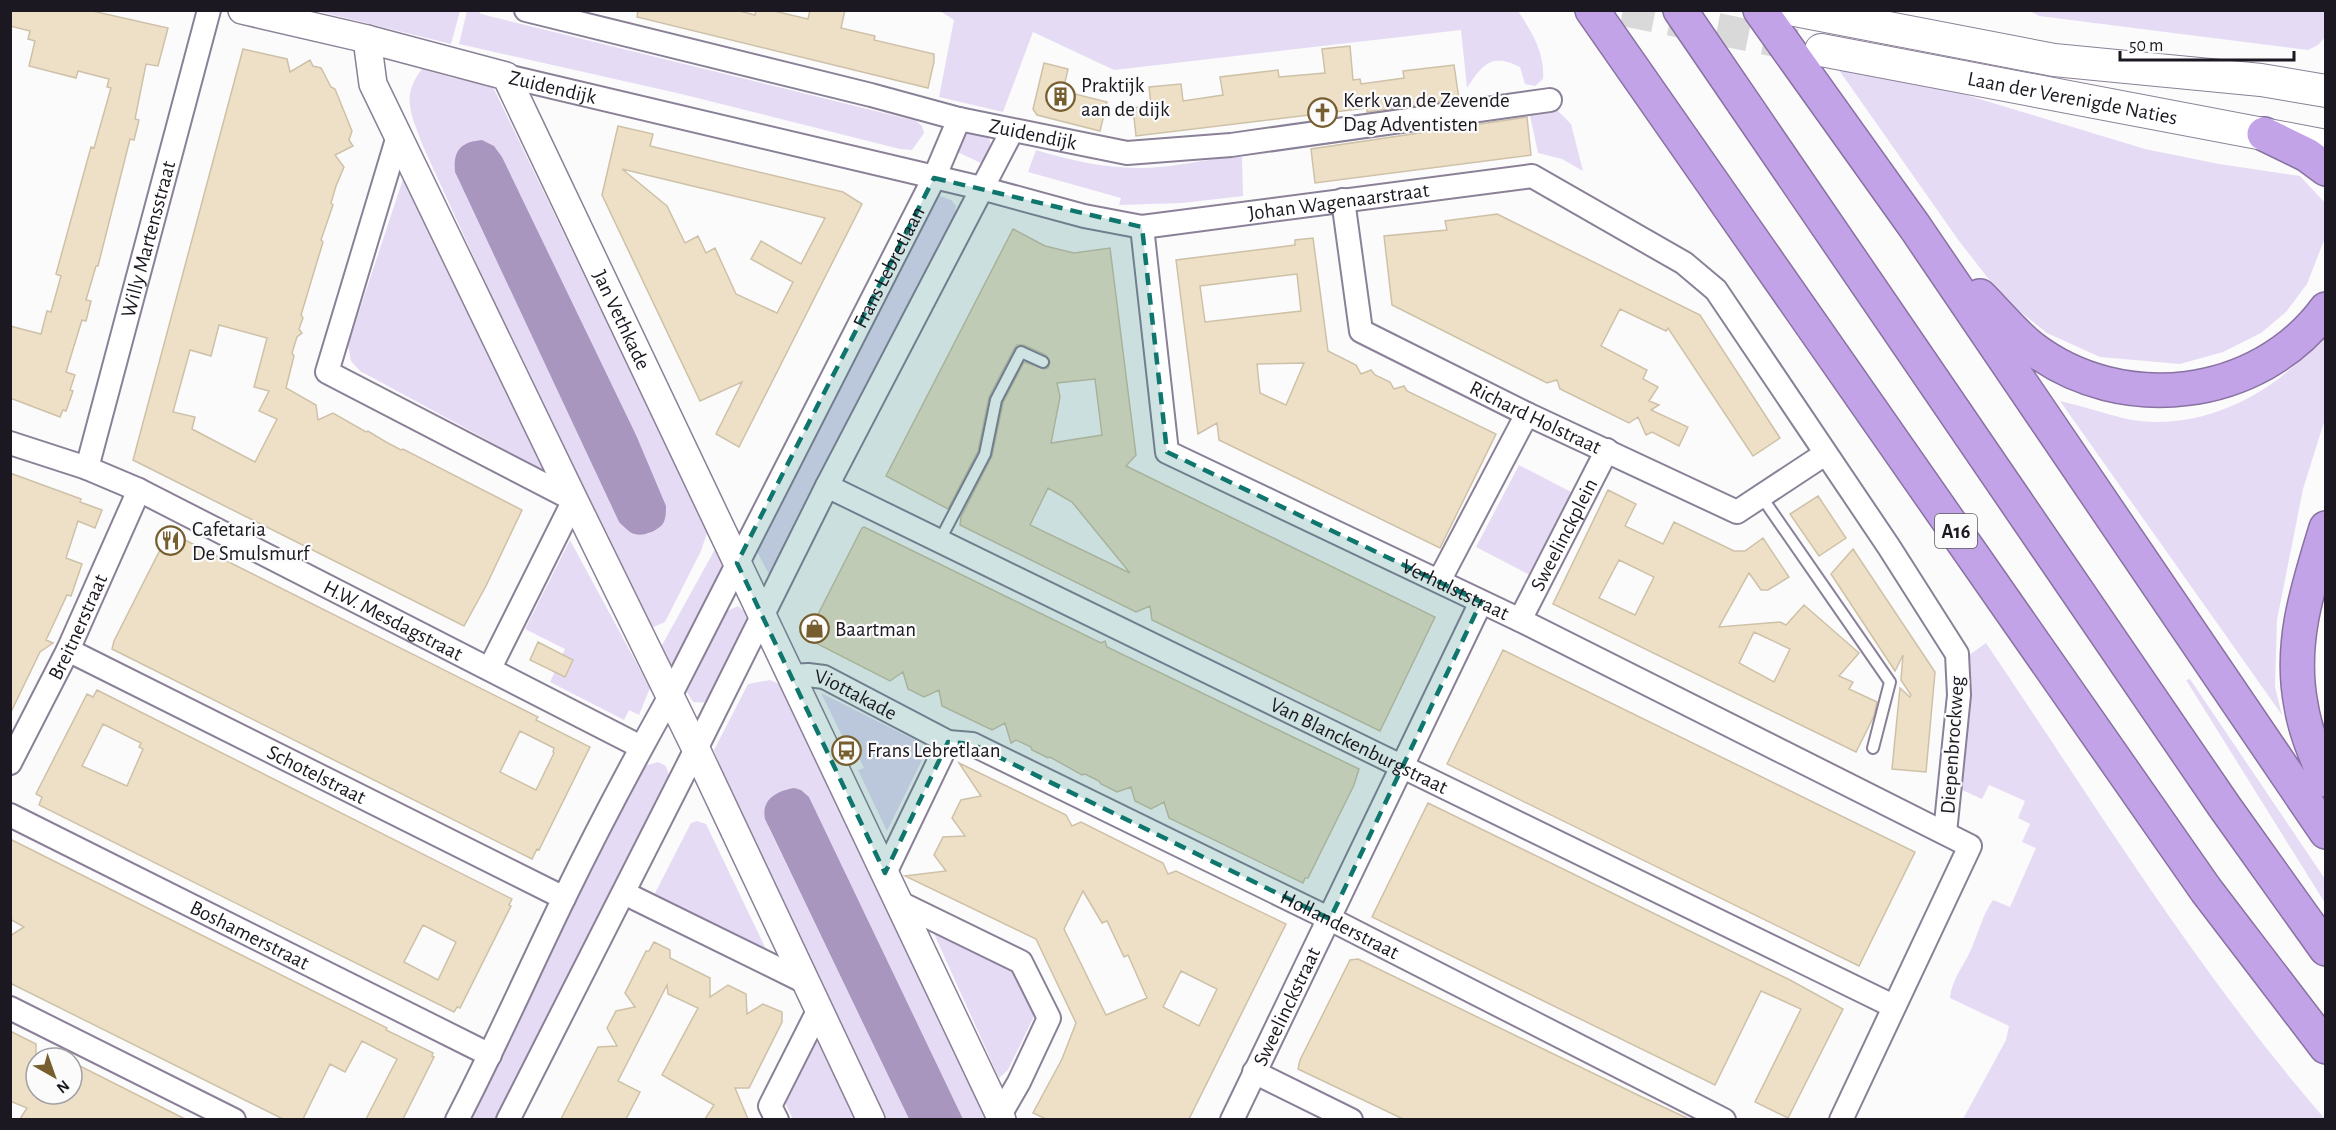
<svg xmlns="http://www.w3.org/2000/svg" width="2336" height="1130" font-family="'Alegreya Sans',sans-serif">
  <rect width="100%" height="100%" fill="#fbfbfb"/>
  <path fill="#e6dbf5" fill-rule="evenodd" d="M 317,11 L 460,10 L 460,11 L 451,44 Z
    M 467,11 L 479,11 L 481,14 L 916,121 L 922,126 L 924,133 L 912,150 L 900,149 L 677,93 L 459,44 Z
    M 940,11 L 1518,11 C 1532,32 1545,53 1543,79 L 1535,86 L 1525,84 L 1520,67 C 1491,53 1483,64 1467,88 L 1461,30 L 1114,70 L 1033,32 L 1003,112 L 939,97 L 954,20 Z
    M 2030,11 L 2325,11 L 2325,37 L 2318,45 L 2308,50 L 2039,16 Z
    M 1834,63 L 1920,81 L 2145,149 L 2219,164 L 2300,176 L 2325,203 L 2325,238 L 2307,284 L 2286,312 L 2261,333 L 2223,352 L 2180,364 L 2100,357 L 2047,333 L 2005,300 L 1959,241 Z
    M 422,69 L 453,78 L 492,85 L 693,501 L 707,533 L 701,551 L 665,622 L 649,629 L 531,383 L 422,144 C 412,115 400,97 422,69 ZM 455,172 L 603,371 L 636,435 L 651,533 C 635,536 630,532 619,522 Z
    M 1553,106 L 1571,124 L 1583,171 L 1562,159 L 1538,153 L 1529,111 Z
    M 970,131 L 987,136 C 995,145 988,154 983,164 L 953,150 L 962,133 Z
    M 1036,150 C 1075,162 1118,171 1159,167 C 1187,165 1214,157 1242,157 L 1243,196 L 1182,203 L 1119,205 L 1121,198 L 1028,172 Z
    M 405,173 L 543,470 L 360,371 L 351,361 L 348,345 Z
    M 940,196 L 951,200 L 956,206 L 954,221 L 770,576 L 756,550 L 933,198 Z
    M 2325,329 L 2325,419 L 2303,489 L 2277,620 L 2275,687 L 2282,715 L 2060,401 C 2083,406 2105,414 2127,419 C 2201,434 2286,390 2325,329 Z
    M 1519,465 L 1573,493 L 1530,575 L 1476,547 Z
    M 570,540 L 650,688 L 639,715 L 629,710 L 624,720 L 550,682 L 565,649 L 525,629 Z
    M 719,542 L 725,564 L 671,668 L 656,656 Z
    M 738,606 L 752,618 L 710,703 L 693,702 L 687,692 L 727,611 Z
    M 1986,643 C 2095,804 2197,972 2325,1119 L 1963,1119 L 2006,1040 L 2009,1026 L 1950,998 C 1952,978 1965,965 1972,947 C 1979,931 1983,914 1993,900 L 2010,907 L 2036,848 L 2022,842 L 2030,824 L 2018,818 L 2025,801 L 1989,785 L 1982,799 L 1958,788 L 1965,658 Z
    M 2190,679 L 2325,879 L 2325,903 L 2186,680 Z
    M 770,680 L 781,685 L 992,1119 L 963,1119 L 809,797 L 768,826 L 909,1119 L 887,1119 L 731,792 L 714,750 L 748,684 Z
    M 821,693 L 917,741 C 922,748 923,752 922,760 L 887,831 L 858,770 L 864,768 L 855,750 L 850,752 Z
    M 658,762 L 666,766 L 670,778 L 498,1119 L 463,1120 L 644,766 Z
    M 697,821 L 706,824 L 765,947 L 762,951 L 653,897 L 691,823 Z
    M 931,927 L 1014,968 L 1037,1010 L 1008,1070 L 999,1078 Z
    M 819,1034 L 859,1119 L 793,1119 L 784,1101 Z"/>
  <path fill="#a896be" d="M 482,140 L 494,146 L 502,157 L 636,435 L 666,506 C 666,513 666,520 662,525 C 654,533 639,538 630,532 C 626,529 622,525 619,522 L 455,172 C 453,150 461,142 482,140 Z
    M 794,788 L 801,790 L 809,797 L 963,1119 L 909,1119 L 765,819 C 761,799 777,791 794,788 Z"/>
  <path fill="#ede0c7" stroke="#cec1a8" stroke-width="1.5" fill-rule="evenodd" d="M 10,10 L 88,10 L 168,28 L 158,66 L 146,64 L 135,119 L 139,120 L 134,140 L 130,139 L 98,266 L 96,266 L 86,300 L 91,301 L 86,321 L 82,320 L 66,372 L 75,375 L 70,390 L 73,391 L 66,411 L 63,410 L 60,417 L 10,398 L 10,326 L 41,334 L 47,311 L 51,312 L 61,276 L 56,274 L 91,147 L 94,148 L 111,88 L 107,87 L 109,79 L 78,71 L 76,78 L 29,66 L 35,41 L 28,39 L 30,31 L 10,26 Z
    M 638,10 L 736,10 L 755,15 L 756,10 L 770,10 L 808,19 L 810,10 L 845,10 L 841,28 L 875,36 L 874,40 L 934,54 L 934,62 L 928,88 L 637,17 Z
    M 1350,46 L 1353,80 L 1360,79 L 1361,84 L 1404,78 L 1403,71 L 1454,65 L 1459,99 L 1367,112 L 1367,108 L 1136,136 L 1133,108 L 1151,105 L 1149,87 L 1181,84 L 1183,101 L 1223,95 L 1220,77 L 1278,70 L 1279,77 L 1325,73 L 1322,49 Z
    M 243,49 L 287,59 L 290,72 L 310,60 L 313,66 L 321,68 L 331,87 L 335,89 L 352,131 L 349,140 L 353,146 L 335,155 L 344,167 L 336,186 L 331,203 L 333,205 L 321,240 L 323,242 L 301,315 L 303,318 L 299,329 L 302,333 L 297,337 L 292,353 L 294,356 L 286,388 L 316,405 L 318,420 L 333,413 L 366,432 L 368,431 L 386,442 L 401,450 L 403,449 L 522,510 L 486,586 L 464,626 L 133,460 ZM 219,325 L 267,338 L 254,387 L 269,391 L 259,411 L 277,419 L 255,462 L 192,429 L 195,417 L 173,412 L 190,350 L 211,356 Z
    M 1044,63 L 1068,69 L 1063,91 L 1107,102 L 1100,131 L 1037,115 L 1033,109 Z
    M 1527,117 L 1531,155 L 1315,183 L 1311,149 Z
    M 618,126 L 653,134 L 650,146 L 843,192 L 862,204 L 739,447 L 716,434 L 742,382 L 700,401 L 602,195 ZM 622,169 L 825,218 L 801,264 L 761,241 L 751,259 L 793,282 L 777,313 L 736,294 L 715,248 L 706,253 L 698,236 L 685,243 L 667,206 Z
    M 1497,214 L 1700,315 L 1780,438 L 1753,456 L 1668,328 L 1666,331 L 1620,309 L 1601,346 L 1647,370 L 1643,379 L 1658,387 L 1649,401 L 1659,405 L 1651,410 L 1688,427 L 1679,446 L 1652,432 L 1646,435 L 1638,417 L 1629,423 L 1560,389 L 1557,380 L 1547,383 L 1392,305 L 1384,236 L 1447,230 L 1445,221 Z
    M 1013,229 L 1045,246 L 1074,253 L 1110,248 L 1136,455 L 1126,466 L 1435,617 L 1380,731 L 1152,620 L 1150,606 L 1136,612 L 960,525 L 961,517 L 992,456 L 1003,403 L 1024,362 L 1044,369 L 1048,368 L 1050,362 L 1046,355 L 1024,345 L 1017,345 L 1014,349 L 989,397 L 978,451 L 948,509 L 886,476 ZM 1095,379 L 1102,435 L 1051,443 L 1060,397 L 1057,383 ZM 1048,488 L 1072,502 L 1130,573 L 1030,525 Z
    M 1313,238 L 1328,351 L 1356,365 L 1361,374 L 1371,370 L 1375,375 L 1390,382 L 1394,389 L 1404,386 L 1407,391 L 1496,434 L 1440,548 L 1219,440 L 1217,423 L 1198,434 L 1176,260 L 1295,245 L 1295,240 ZM 1297,274 L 1301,311 L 1205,322 L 1200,286 ZM 1304,363 L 1286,405 L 1260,393 L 1257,364 Z
    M 10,473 L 81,499 L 80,502 L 102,510 L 95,528 L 78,521 L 66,558 L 82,564 L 71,596 L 67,595 L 46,640 L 53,643 L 40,652 L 10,714 Z
    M 1608,490 L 1636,504 L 1625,526 L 1663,544 L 1674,522 L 1734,551 L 1745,551 L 1763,538 L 1789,577 L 1768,590 L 1761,590 L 1749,573 L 1719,627 L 1780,622 L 1786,625 L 1804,605 L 1859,653 L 1839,676 L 1853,682 L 1849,689 L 1877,702 L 1874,716 L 1856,752 L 1553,604 ZM 1619,560 L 1654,577 L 1635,615 L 1599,598 ZM 1754,632 L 1790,649 L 1774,682 L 1739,663 Z
    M 1818,496 L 1846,538 L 1819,556 L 1790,514 Z
    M 864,527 L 1101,643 L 1105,641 L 1107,647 L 1359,769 L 1354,785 L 1308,878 L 1305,878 L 1303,883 L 1169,818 L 1164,802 L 1151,809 L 1135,801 L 1131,787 L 1117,792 L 1101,784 L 1099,781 L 1085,774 L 1082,775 L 1050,757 L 1048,758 L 1032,750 L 1031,747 L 1016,740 L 1011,743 L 1005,723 L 992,730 L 942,706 L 939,690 L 924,697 L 908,689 L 903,672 L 890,681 L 806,638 L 862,528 Z
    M 171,533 L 516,706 L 538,717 L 536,720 L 590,747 L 539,850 L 537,849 L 532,859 L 112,649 L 114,641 L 162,546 ZM 520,731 L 554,748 L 553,752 L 554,753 L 536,790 L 500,772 Z
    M 1853,549 L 1935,672 L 1926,772 L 1892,769 L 1900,688 L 1910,697 L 1911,695 L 1901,680 L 1903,655 L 1895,671 L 1831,574 Z
    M 538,642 L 573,660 L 565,677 L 530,660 Z
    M 1503,650 L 1915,852 L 1859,966 L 1447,764 Z
    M 97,690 L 512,899 L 509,905 L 511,906 L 460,1008 L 457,1007 L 454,1012 L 39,805 L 42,797 L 36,794 L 42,782 L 87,694 L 93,697 ZM 103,724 L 141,743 L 139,747 L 143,749 L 127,786 L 82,766 ZM 423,925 L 456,942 L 438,980 L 404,962 Z
    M 959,763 L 1066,815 L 1072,826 L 1081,822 L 1163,863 L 1168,874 L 1176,871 L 1286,924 L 1189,1119 L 1046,1119 L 1033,1113 L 1062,1059 L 1076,1023 L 1036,939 L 905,876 L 946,871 L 934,855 L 943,837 L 965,836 L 952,818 L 961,800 L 981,796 ZM 1083,891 L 1102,923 L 1107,921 L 1124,957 L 1128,955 L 1147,998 L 1106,1015 L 1064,929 ZM 1181,971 L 1217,989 L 1199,1026 L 1163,1007 Z
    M 1428,803 L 1790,980 L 1843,1009 L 1788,1118 L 1755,1102 L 1801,1009 L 1761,991 L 1715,1085 L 1372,917 Z
    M 10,839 L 387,1028 L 386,1030 L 433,1053 L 432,1056 L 434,1057 L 403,1119 L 366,1119 L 397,1059 L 362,1041 L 345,1072 L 330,1064 L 303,1119 L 283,1119 L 10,983 L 10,936 L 24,927 L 10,919 Z
    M 654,942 L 670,950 L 670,958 L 710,978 L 710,997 L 728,985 L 746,994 L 747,1014 L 763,1004 L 782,1012 L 782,1022 L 749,1088 L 735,1088 L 748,1119 L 705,1119 L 714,1105 L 662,1075 L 698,1008 L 668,994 L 667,985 L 618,1081 L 640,1092 L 626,1119 L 561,1119 L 598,1047 L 617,1046 L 607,1028 L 616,1011 L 635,1007 L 625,993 L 646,951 L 649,951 Z
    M 1358,959 L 1644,1098 L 1689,1119 L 1403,1119 L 1298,1069 L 1300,1060 L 1350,960 Z
    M 10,1031 L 36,1044 L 36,1094 L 72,1094 L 72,1062 L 185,1119 L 20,1119 L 27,1108 L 10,1101 Z"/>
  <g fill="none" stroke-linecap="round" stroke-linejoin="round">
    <path stroke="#dad9da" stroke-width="32" stroke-dasharray="32 16" stroke-linecap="butt" d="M 1623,10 L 1801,46"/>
    <defs>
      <path id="service" d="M 1761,496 L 1890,682 L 1873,748
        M 940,540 L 985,454 L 996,400 L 1021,352 L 1043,362"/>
      <g id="minor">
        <path id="s1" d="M 526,10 L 871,95 L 959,119 L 1127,153 L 1231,145 L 1550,100"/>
        <path id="s2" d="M 506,76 L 981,188 L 1084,216 L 1142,227 L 1532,176 L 1684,263 L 1716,290 L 1889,547 L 1957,654 L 1959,695 L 1945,833"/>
        <path d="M 398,136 L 327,372 L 574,500 L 490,668"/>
        <path id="s3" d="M 1343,200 L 1361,331 L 1527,414 L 1737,512 L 1825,454"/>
        <path id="s4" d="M 1142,227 L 1167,452 L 1520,620 L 1970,846 L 1841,1120"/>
        <path id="s5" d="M 10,443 L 87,468 L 139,490 L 641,747"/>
        <path id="s6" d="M 87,468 L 209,10"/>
        <path id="s7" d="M 827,486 L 1893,1006"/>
        <path d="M 1439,581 L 1527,414"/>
        <path id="s8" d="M 1520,620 L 1607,450"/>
        <path id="s9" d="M 68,650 L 564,898"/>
        <path id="s10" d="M 790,676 L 808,675 L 824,677 L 948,742 L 972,744 L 1330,919 L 1724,1120"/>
        <path id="s11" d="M 10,763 L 68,650 L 139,490"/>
        <path id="s12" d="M 10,815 L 490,1055"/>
        <path d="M 885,873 L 948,742"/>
        <path d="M 624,893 L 805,982"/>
        <path d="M 898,902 L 1021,962 L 1049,1018 L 1019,1082 L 1000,1115"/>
        <path d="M 10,1008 L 234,1120"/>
        <path d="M 1254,1072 L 1351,1120"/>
        <path id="s13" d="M 457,1120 C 495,1047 528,972 564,898 C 597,830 633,762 670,696 L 934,178 L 959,119"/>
        <path d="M 508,1120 L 696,749 L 827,486 L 1012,131"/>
        <path d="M 777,1120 L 770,1106 L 819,1009"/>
        <path id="s14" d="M 1232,1120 L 1481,602"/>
      </g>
      <g id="tertiary">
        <path id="s15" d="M 242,10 L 367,39 L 506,76 L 1002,1120"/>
        <path d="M 367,39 L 373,84 L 574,500 L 696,749 L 871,1120"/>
      </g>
      <g id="secondary">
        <path d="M 1795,10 L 2054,60 L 2261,80 L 2326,91"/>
        <path id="s16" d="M 1821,50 L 2326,146"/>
      </g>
      <path id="motorway" d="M 1592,10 L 2206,890 L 2326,1047
        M 1680,10 L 2224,806 L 2326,949
        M 1760,10 L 1915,227 L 2326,832
        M 2264,134 L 2307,155 L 2326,169
        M 1980,296 C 1997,313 2013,333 2032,348 C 2121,416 2258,401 2326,309
        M 2326,528 C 2308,587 2289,643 2301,705 C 2305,731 2316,756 2326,780"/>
    </defs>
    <use href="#service" stroke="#8a8097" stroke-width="14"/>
    <use href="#minor" stroke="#8a8097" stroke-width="26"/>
    <use href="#tertiary" stroke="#8a8097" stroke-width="30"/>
    <use href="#secondary" stroke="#8a8097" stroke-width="34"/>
    <use href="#motorway" stroke="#8972a2" stroke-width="36"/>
    <use href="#service" stroke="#fff" stroke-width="10"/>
    <use href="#minor" stroke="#fff" stroke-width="22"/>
    <use href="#tertiary" stroke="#fff" stroke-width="27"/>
    <use href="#secondary" stroke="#fff" stroke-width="32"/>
    <use href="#motorway" stroke="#c3a3e8" stroke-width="33"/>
  </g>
  <path fill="#0f766e" fill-opacity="0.2" stroke="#0f766e" stroke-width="4.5" stroke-dasharray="12 8" stroke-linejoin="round" d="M 934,178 L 1142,227 L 1167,452 L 1481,602 L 1330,919 L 972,744 L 948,742 L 885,873 L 737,563 Z"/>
  <defs>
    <symbol id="building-ring" viewBox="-11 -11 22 22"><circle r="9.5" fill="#fbfbfb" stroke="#765e2f" stroke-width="1.5"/><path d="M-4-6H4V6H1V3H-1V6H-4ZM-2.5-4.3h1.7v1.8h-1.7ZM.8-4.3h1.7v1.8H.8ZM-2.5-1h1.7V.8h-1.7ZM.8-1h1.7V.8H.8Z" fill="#765e2f"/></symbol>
    <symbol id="church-ring" viewBox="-11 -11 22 22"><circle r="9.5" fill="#fbfbfb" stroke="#765e2f" stroke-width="1.5"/><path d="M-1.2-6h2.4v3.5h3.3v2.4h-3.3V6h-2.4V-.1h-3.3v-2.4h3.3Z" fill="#765e2f"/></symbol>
    <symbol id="restaurant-ring" viewBox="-11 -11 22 22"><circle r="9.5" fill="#fbfbfb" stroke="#765e2f" stroke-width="1.5"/><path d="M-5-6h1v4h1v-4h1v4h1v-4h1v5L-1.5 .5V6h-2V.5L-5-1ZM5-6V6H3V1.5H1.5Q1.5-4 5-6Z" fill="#765e2f"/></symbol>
    <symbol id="shop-ring" viewBox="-11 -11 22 22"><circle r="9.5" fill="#fbfbfb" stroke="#765e2f" stroke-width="1.5"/><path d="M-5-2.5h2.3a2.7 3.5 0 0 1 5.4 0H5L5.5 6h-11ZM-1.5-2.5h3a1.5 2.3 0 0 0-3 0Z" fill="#765e2f"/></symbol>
    <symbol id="bus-ring" viewBox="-11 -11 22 22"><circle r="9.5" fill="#fbfbfb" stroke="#765e2f" stroke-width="1.5"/><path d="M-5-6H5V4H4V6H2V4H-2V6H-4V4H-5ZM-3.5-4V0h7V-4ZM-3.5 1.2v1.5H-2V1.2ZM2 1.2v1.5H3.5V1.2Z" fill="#765e2f"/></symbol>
  </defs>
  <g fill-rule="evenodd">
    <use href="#building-ring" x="1044" y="80" width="33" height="33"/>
    <use href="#church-ring" x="1306" y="96" width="33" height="33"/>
    <use href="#restaurant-ring" x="154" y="524" width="33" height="33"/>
    <use href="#shop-ring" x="798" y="612" width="33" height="33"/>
    <use href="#bus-ring" x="830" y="734" width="33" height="33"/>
  </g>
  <g text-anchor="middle" stroke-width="4.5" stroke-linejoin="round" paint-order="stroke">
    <rect fill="#fbfbfb" stroke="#5f5c62" stroke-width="1.5" x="1935" y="514" width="42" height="34" rx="4.5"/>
    <g font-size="20" font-weight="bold" fill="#1c1821">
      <text x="1956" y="538">A16</text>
    </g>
    <g font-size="21" fill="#1c1821" stroke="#fbfbfb" text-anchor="start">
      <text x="1081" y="92">Praktijk<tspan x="1081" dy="24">aan de dijk</tspan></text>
      <text x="1343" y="107">Kerk van de Zevende<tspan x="1343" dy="24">Dag Adventisten</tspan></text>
      <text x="192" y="536">Cafetaria<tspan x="192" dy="24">De Smulsmurf</tspan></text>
      <text x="835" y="636">Baartman</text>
      <text x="867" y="757">Frans Lebretlaan</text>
    </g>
    <g font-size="21" fill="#1c1821" stroke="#fbfbfb">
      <text dy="7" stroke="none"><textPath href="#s2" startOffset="48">Zuidendijk</textPath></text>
      <text dy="7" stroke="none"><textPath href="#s16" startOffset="256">Laan der Verenigde Naties</textPath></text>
      <text dy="7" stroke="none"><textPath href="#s1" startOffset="522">Zuidendijk</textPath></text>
      <text dy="7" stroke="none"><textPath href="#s2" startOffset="852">Johan Wagenaarstraat</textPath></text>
      <text dy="7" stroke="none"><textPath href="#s6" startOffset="237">Willy Martensstraat</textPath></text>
      <text dy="7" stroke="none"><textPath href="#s13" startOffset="956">Frans Lebretlaan</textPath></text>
      <text dy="7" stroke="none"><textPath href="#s15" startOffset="542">Jan Vethkade</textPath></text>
      <text dy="7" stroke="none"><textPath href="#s3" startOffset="327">Richard Holstraat</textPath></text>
      <text dy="7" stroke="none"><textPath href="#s8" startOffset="96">Sweelinckplein</textPath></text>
      <text dy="7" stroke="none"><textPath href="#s4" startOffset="546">Verhulststraat</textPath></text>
      <text dy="7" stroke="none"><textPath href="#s5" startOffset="423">H.W. Mesdagstraat</textPath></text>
      <text dy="7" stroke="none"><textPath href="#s11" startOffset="152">Breitnerstraat</textPath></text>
      <text dy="7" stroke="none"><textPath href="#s10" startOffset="70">Viottakade</textPath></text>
      <text transform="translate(1952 745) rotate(-86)" y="7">Diepenbrockweg</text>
      <text dy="7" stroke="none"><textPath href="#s7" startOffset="592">Van Blanckenburgstraat</textPath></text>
      <text dy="7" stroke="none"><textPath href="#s9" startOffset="278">Schotelstraat</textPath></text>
      <text dy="7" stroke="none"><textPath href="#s10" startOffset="608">Hollanderstraat</textPath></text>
      <text dy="7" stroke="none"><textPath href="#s12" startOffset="268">Boshamerstraat</textPath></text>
      <text dy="7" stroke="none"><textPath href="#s14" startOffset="126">Sweelinckstraat</textPath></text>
    </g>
  </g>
  <rect width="2336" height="1130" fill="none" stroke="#1c1821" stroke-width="24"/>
  <g transform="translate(54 1076) rotate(140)"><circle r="28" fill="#fbfbfb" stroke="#a2a0a4" stroke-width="1.5"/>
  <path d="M0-4.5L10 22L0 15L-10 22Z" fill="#765e2f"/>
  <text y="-9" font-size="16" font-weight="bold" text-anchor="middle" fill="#1c1821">N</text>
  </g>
  <path d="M2120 51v9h174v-9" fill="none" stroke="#1c1821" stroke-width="3"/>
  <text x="2129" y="51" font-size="18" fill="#1c1821" stroke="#fbfbfb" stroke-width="4.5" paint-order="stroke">50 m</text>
</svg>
